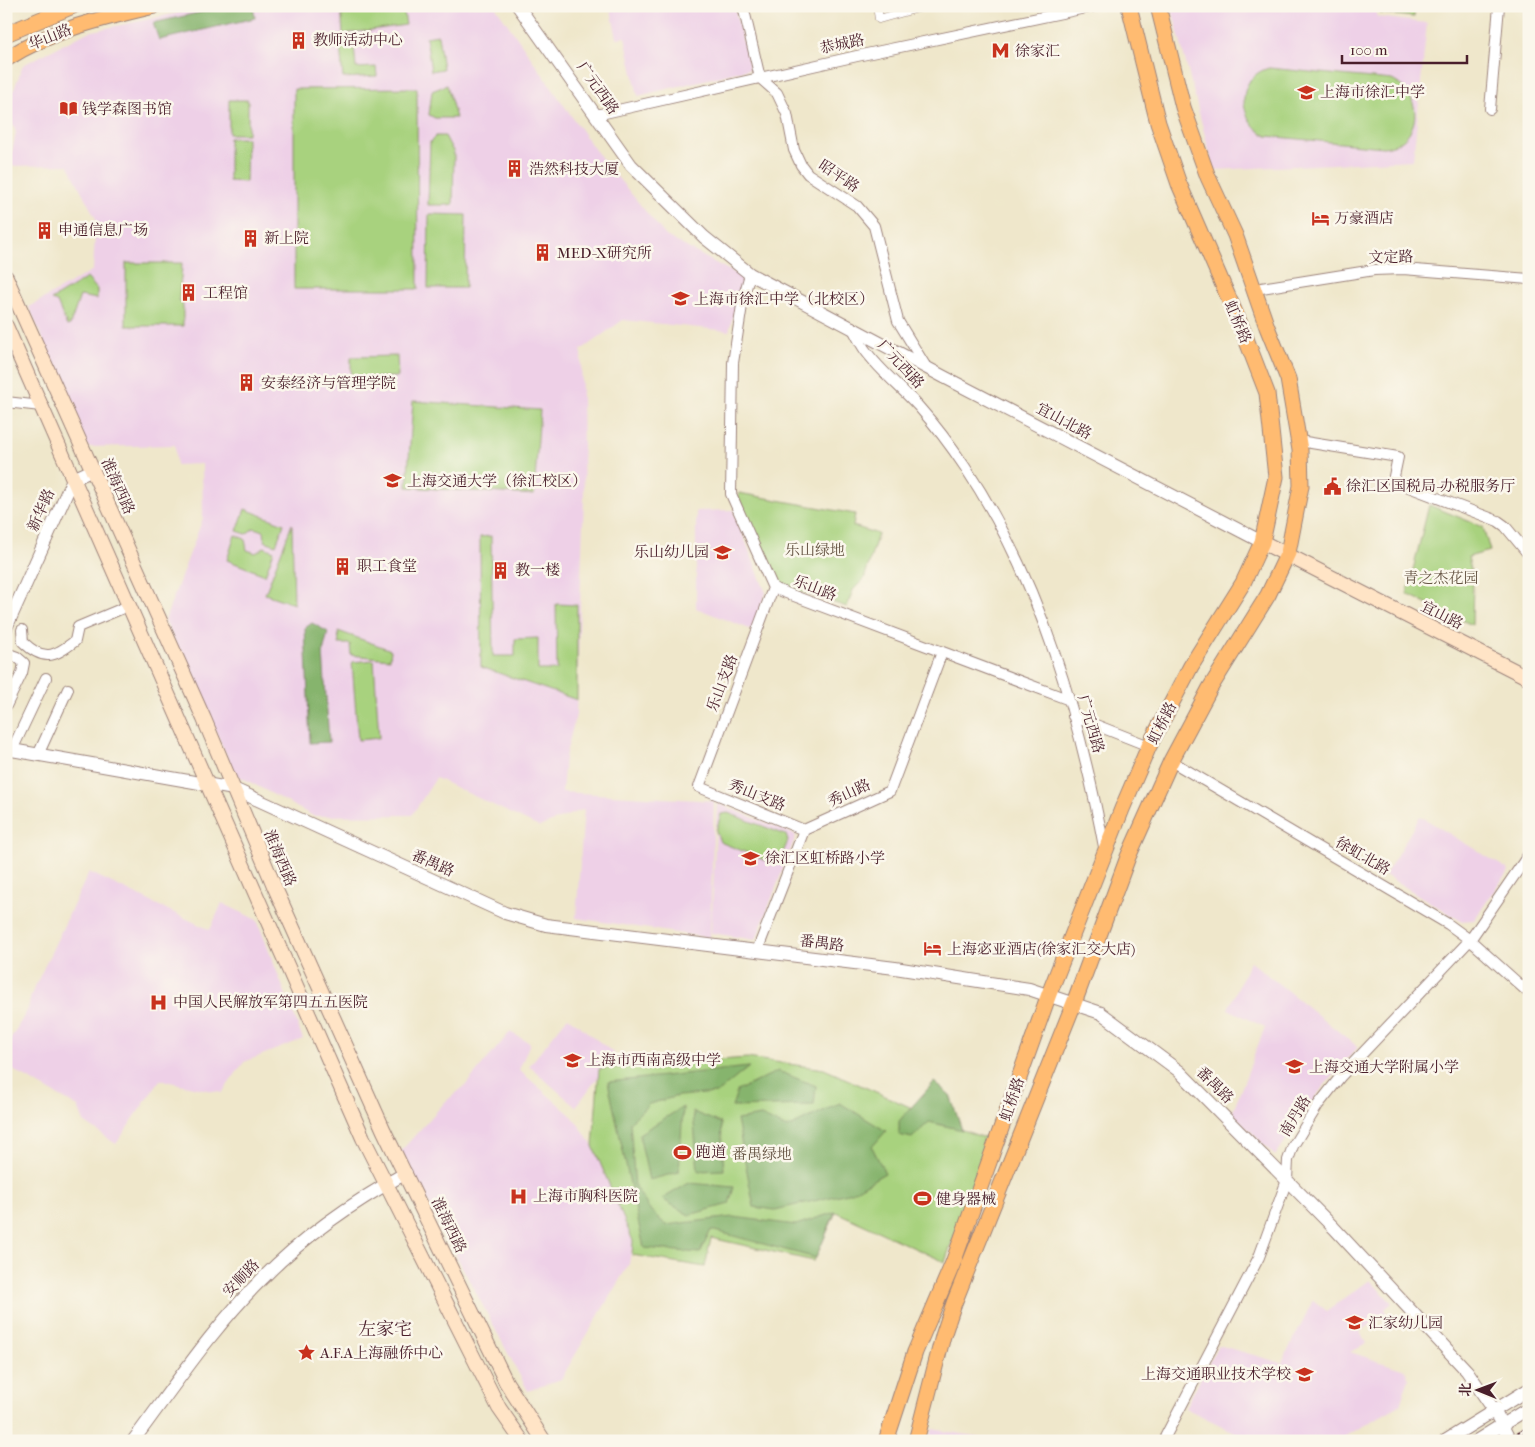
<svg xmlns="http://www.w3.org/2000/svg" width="1535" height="1447" font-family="'IM FELL French Canon','Noto Serif SC',serif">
  <rect width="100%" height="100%" fill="#fbf7ec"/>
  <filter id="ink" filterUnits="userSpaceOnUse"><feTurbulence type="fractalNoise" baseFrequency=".02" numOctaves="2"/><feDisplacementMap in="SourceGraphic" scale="10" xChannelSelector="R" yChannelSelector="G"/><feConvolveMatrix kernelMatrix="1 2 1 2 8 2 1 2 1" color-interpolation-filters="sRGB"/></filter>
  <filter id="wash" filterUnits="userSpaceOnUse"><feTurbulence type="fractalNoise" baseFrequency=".0096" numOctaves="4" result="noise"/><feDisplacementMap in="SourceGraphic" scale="20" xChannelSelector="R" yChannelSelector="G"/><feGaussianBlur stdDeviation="1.12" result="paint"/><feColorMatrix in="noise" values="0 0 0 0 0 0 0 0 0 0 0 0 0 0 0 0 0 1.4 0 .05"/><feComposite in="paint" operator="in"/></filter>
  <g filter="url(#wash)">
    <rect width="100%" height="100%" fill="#efe7cb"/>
    <path fill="#eed0e7" d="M 211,6 L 495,6 L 595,150 L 666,236 L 743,278 L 729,331 L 623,320 L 581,350 L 584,497 L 576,715 L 565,757 L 562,792 L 714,801 L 710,938 L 576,918 L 584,809 L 539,827 L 436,778 L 412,815 L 313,816 L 235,774 L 165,620 L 203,518 L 202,464 L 176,465 L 175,445 L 88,447 L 29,307 L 93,270 L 96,219 L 68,165 L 9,166 L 16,132 L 6,111 L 23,65 L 88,32 Z
      M 610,6 L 734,6 L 750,69 L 638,96 L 625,37 L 617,38 Z
      M 1171,6 L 1377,6 L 1377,17 L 1427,23 L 1413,160 L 1214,170 Z
      M 733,510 L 766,593 L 752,630 L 696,608 L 696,511 Z
      M 717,803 L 796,835 L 756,940 L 711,933 Z
      M 1420,816 L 1509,870 L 1474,920 L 1461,921 L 1385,875 Z
      M 89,872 L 210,930 L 222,903 L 257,920 L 303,1039 L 244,1062 L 222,1093 L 160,1080 L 116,1144 L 84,1122 L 78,1107 L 6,1066 L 6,1047 L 28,1009 L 31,995 Z
      M 1250,961 L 1358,1047 L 1322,1088 L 1275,1156 L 1232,1113 L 1265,1027 L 1228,1009 Z
      M 568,1017 L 615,1054 L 576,1107 L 529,1066 Z
      M 510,1032 L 530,1043 L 519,1070 L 573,1117 L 593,1146 L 633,1242 L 629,1264 L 561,1379 L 528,1391 L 401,1151 L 445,1102 L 465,1086 Z
      M 1370,1280 L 1392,1303 L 1385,1309 L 1388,1315 L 1360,1331 L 1366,1343 L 1350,1352 L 1405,1370 L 1409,1378 L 1400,1405 L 1337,1441 L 1253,1441 L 1185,1408 L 1218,1345 L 1282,1363 L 1313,1300 L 1327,1311 Z
      M 932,1429 L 1004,1441 L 929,1441 Z"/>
    <path fill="#a8d27e" stroke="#797854" d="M 341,6 L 403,6 L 406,25 L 343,34 Z
      M 1381,6 L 1415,6 L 1414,17 L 1380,13 Z
      M 438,35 L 443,69 L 431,71 L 426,37 Z
      M 354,45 L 356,68 L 376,67 L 377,76 L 343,78 L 340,46 Z
      M 1269,68 L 1392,80 C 1427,97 1420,144 1383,147 L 1267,136 C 1238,122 1234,78 1269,68 Z
      M 447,85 L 456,118 L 435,118 L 429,115 L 432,91 Z
      M 417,88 L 418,289 L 294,289 L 294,89 Z
      M 229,100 L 248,100 L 248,134 L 229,134 Z
      M 436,136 L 445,136 L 454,153 L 453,205 L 428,205 L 430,142 Z
      M 229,138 L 247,138 L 246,182 L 229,181 Z
      M 429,214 L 466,215 L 465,288 L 428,288 Z
      M 126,263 L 182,263 C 182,277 179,287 179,300 L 183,305 L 183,326 L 126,326 Z
      M 87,278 L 97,289 L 97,299 L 80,296 L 70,325 L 67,326 L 57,302 L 51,300 Z
      M 397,356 L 398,377 L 351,378 L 351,357 Z
      M 413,401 L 540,410 L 534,495 L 407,487 Z
      M 739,493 L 855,514 L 853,526 L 878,534 L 864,579 L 853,590 L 847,607 L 777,584 L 738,497 Z
      M 1429,505 L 1483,527 L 1490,551 L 1468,557 L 1473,579 L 1472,625 L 1407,594 Z
      M 245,509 L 284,524 L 276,545 L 265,541 L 264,531 L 254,528 L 246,534 L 237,531 Z
      M 292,524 L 294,604 L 265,594 Z
      M 235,535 L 245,539 L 247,550 L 256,553 L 264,547 L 274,551 L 265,575 L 227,560 Z
      M 491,536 L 493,656 L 515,656 L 515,639 L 538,638 L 538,670 L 557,670 L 556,604 L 577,605 L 577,700 L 481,667 L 480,537 Z
      M 338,631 L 391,650 L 390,659 L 351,655 L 350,644 L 339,644 Z
      M 374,660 L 379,738 L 358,740 L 352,662 Z
      M 728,813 L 786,835 L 788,841 L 779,862 L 772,863 L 720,842 L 716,831 L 721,814 Z
      M 747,1058 L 824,1069 L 962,1130 L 988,1139 L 945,1262 L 836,1212 L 814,1261 L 711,1238 L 705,1267 L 632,1255 L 633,1241 L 593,1146 L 599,1069 Z"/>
    <path fill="#86b46d" stroke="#686a4c" d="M 229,6 L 253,6 L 255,18 L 159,40 L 153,23 Z
      M 312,623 L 328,632 L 323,652 L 329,742 L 310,743 L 305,628 Z
      M 749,1067 L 717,1093 L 678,1096 L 649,1104 L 630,1122 L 635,1187 L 651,1211 L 666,1225 L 733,1217 L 796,1225 L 835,1212 L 816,1258 L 711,1230 L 700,1253 L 644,1248 L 608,1082 Z
      M 778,1071 L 816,1086 L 814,1105 L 732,1107 L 737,1091 Z
      M 934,1082 L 950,1095 L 962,1130 L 929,1122 L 912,1138 L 899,1135 L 899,1121 Z
      M 840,1103 L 886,1131 L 872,1147 L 885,1173 L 852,1192 L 775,1210 L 754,1207 L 737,1120 L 761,1116 L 787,1128 Z
      M 683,1107 L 679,1172 L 649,1180 L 639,1134 Z
      M 693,1112 L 721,1123 L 724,1170 L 698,1171 Z
      M 689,1183 L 734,1187 L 729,1204 L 689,1215 L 662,1199 Z"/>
  </g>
  <g filter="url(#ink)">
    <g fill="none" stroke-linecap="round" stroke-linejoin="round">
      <defs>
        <path id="pedestrian" d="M 877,6 L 879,19 L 925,6"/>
        <path id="minor" d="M 743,6 L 760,78 L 777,93 L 787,114 L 794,150 L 801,165 L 808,174 L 857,206 L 874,226 L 898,321 L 926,367
          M 1490,109 L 1499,6
          M 596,115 L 857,56 L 1095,6
          M 750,274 L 743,299 L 733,363 L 731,494 L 773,588 L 1067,699
          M 1255,289 L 1374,270 L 1403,269 L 1529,279
          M 852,327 C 856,334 860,343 865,350 C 880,371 902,388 919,407 C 936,426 951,446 965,467 C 1041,581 1080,719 1105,852
          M 6,402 L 41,406
          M 1299,441 L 1398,457 L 1393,481 L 1498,521 L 1505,526 L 1529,555
          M 773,588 L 699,787 L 804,830
          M 22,630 L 23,642 C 44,662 54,657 75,641 L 78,627 L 128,606
          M 6,653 L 17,657 L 24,663 L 22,673 L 6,706
          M 1073,716 L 1149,746
          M 12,750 L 46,678
          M 38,755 L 68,689
          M 1171,761 L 1448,924 L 1470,940 L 1529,993
          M 757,951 L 804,830 L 890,791 L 942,652
          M 1163,1441 L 1259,1257 L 1287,1180 L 1288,1160 L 1293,1146 L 1318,1105 L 1341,1076 L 1470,940 L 1529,854"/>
        <path id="tertiary" d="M 518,6 L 631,165 L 704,237 L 750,274 L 946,378 L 1262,542
          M 6,628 L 73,479 L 93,470
          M 6,749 L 234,789 L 505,913 L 546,925 L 895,968 L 1029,989 L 1101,1013 L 1179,1071 L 1334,1228 L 1467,1371 L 1494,1410 L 1510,1441
          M 133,1441 C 175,1385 213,1327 263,1278 C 304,1236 355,1201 406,1173
          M 1445,1441 L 1529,1389
          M 1476,1441 L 1529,1408"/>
        <path id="secondary" d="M 6,277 L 204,719 L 275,888 L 384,1131 L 506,1382 L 544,1441
          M 6,326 L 363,1138 L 499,1408 L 522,1441
          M 1262,542 L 1529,678"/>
        <path id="primary" d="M 6,34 L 73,6
          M 6,59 C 51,30 103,18 154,6
          M 886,1441 L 915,1352 L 953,1263 L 1049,994 L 1122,809 L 1149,746 L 1191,666 L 1243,583 L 1262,542 L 1276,477 L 1267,393 L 1243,331 L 1179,184 L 1158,123 L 1129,6
          M 916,1441 L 943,1336 L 954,1303 L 1074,1003 L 1128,857 L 1171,761 L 1210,688 L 1268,595 L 1288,553 L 1301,486 L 1300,450 L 1288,379 L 1267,327 L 1235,235 L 1208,177 L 1183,107 L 1158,6"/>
      </defs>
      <use href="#pedestrian" stroke="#9c837b" stroke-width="9"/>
      <use href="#minor" stroke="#9c837b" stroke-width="12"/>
      <use href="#tertiary" stroke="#9c837b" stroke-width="14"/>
      <use href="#secondary" stroke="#9c837b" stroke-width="16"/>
      <use href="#primary" stroke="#9c837b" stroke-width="17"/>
      <use href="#pedestrian" stroke="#fff" stroke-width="8"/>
      <use href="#minor" stroke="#fff" stroke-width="10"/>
      <use href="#tertiary" stroke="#fff" stroke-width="12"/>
      <use href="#secondary" stroke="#ffe4c6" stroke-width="14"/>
      <use href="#primary" stroke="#ffbb71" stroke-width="15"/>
      <defs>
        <path id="rail" d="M 1506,1441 L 1529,1428"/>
      </defs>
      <use href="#rail" stroke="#4a1f2b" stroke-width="4.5"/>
      <use href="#rail" stroke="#fbf7ec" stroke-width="2.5" stroke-dasharray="8" stroke-linecap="butt"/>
    </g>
  </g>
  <defs>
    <symbol id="building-bare" viewBox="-9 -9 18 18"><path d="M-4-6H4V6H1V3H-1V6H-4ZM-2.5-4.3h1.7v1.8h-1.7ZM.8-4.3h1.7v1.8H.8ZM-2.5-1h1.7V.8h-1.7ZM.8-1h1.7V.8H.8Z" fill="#c8321e" stroke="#fbf7ec" stroke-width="2.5" paint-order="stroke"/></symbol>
    <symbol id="metro-bare" viewBox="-9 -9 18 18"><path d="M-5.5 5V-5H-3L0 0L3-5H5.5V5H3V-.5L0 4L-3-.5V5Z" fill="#c8321e" stroke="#fbf7ec" stroke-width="2.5" paint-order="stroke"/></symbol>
    <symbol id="school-bare" viewBox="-9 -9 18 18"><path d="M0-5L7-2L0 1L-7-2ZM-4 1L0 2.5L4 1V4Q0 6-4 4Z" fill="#c8321e" stroke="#fbf7ec" stroke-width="2.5" paint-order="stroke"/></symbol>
    <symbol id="library-bare" viewBox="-9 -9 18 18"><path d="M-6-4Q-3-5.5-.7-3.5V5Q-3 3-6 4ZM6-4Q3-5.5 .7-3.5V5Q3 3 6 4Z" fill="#c8321e" stroke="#fbf7ec" stroke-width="2.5" paint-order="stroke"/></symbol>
    <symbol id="hotel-bare" viewBox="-9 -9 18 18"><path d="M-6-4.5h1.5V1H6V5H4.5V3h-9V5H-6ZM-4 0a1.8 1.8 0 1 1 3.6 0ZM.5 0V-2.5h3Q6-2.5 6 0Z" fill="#c8321e" stroke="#fbf7ec" stroke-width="2.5" paint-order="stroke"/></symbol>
    <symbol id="university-bare" viewBox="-9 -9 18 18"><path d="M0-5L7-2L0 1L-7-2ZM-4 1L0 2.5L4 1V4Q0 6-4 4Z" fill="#c8321e" stroke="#fbf7ec" stroke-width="2.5" paint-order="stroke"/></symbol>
    <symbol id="civic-bare" viewBox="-9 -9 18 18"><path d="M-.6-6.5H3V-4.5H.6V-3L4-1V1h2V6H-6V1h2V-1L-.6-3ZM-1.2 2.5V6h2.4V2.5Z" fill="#c8321e" stroke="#fbf7ec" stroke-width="2.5" paint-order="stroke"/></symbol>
    <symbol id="hospital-bare" viewBox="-9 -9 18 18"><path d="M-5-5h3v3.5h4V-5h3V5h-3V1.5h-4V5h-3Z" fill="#c8321e" stroke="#fbf7ec" stroke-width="2.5" paint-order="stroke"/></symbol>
    <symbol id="stadium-bare" viewBox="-9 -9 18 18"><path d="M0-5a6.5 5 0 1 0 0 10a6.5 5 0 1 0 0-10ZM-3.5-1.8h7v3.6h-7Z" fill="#c8321e" stroke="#fbf7ec" stroke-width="2.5" paint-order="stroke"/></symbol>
    <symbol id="sight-bare" viewBox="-9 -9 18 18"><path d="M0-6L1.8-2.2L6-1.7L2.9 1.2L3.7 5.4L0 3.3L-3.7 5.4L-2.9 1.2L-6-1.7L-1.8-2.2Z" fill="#c8321e" stroke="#fbf7ec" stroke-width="2.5" paint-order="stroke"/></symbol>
  </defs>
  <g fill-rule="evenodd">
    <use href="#building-bare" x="286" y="28" width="25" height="25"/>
    <use href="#metro-bare" x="988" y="38" width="25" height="25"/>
    <use href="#school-bare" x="1294" y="80" width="25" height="25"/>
    <use href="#library-bare" x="56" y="96" width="25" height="25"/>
    <use href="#building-bare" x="502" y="156" width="25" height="25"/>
    <use href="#hotel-bare" x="1308" y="206" width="25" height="25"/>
    <use href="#building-bare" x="32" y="218" width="25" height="25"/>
    <use href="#building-bare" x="238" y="226" width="25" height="25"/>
    <use href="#building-bare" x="530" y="240" width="25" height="25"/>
    <use href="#building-bare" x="176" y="280" width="25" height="25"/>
    <use href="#school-bare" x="668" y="286" width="25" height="25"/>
    <use href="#building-bare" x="234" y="370" width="25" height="25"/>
    <use href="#university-bare" x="380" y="468" width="25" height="25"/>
    <use href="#civic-bare" x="1320" y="474" width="25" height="25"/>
    <use href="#school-bare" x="710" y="540" width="25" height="25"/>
    <use href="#building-bare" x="330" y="554" width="25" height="25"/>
    <use href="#building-bare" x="488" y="558" width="25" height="25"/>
    <use href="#school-bare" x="738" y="846" width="25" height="25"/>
    <use href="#hotel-bare" x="920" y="936" width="25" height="25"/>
    <use href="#hospital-bare" x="146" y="990" width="25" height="25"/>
    <use href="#school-bare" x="560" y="1048" width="25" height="25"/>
    <use href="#school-bare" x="1282" y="1054" width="25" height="25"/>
    <use href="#stadium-bare" x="670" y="1140" width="25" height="25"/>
    <use href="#hospital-bare" x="506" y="1184" width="25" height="25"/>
    <use href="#stadium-bare" x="910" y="1186" width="25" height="25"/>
    <use href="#school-bare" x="1342" y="1310" width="25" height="25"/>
    <use href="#sight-bare" x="294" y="1340" width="25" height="25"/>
    <use href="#school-bare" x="1292" y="1362" width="25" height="25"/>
  </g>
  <g text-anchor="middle" stroke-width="5" stroke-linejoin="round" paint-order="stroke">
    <g font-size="15" fill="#4a1f2b" stroke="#fbf7ec">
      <text transform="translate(50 37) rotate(-22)" y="5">华山路</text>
      <text transform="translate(842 44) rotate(-12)" y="5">恭城路</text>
      <text transform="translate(598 88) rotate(55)" y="5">广元西路</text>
      <text transform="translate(839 176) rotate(34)" y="5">昭平路</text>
      <text transform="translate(1391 257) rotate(-1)" y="5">文定路</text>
      <text transform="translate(1238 322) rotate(67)" y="5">虹桥路</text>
      <text transform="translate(901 364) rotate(47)" y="5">广元西路</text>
      <text transform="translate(1064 421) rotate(28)" y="5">宜山北路</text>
      <text transform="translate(118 486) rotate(66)" y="5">淮海西路</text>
      <text transform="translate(41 510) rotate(-66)" y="5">新华路</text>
      <text transform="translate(815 588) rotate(21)" y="5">乐山路</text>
      <text transform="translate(1442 615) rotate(27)" y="5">宜山路</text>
      <text transform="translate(722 683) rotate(-69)" y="5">乐山支路</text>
      <text transform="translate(1162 723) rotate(-63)" y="5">虹桥路</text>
      <text transform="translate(1091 724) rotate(74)" y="5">广元西路</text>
      <text transform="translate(849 793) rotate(-25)" y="5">秀山路</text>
      <text transform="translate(757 795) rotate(22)" y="5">秀山支路</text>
      <text transform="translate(1363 856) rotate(30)" y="5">徐虹北路</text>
      <text transform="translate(280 858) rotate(67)" y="5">淮海西路</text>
      <text transform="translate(433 863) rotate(24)" y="5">番禺路</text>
      <text transform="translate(822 943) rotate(7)" y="5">番禺路</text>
      <text transform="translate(1215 1085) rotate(45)" y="5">番禺路</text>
      <text transform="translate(1012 1099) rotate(-71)" y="5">虹桥路</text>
      <text transform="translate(1295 1116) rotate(-59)" y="5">南丹路</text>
      <text transform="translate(449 1225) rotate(64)" y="5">淮海西路</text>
      <text transform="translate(241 1278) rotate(-46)" y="5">安顺路</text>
    </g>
    <g font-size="15" fill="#4a1f2b" stroke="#fbf7ec" text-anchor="start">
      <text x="313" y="45">教师活动中心</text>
      <text x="1015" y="56">徐家汇</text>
      <text x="1320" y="97">上海市徐汇中学</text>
      <text x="82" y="114">钱学森图书馆</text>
      <text x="529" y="174">浩然科技大厦</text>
      <text x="1334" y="223">万豪酒店</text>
      <text x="58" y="235">申通信息广场</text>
      <text x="264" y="243">新上院</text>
      <text x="557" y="258">MED-X研究所</text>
      <text x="203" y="298">工程馆</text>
      <text x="694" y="304">上海市徐汇中学（北校区）</text>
      <text x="261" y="388">安泰经济与管理学院</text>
      <text x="407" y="486">上海交通大学（徐汇校区）</text>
      <text x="1346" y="491">徐汇区国税局-办税服务厅</text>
      <text x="709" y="557" text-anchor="end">乐山幼儿园</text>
      <text x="357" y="571">职工食堂</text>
      <text x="515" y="575">教一楼</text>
      <text x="765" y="863">徐汇区虹桥路小学</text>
      <text x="947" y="954">上海宓亚酒店(徐家汇交大店)</text>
      <text x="173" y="1007">中国人民解放军第四五五医院</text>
      <text x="586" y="1065">上海市西南高级中学</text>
      <text x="1309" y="1072">上海交通大学附属小学</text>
      <text x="696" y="1157">跑道</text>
      <text x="533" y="1201">上海市胸科医院</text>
      <text x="936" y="1204">健身器械</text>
      <text x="1368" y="1328">汇家幼儿园</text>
      <text x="320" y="1358">A.F.A上海融侨中心</text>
      <text x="1291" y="1379" text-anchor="end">上海交通职业技术学校</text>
    </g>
    <g font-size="15" fill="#654" stroke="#fbf7ec">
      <text x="815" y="555">乐山绿地</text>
      <text x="1441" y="583">青之杰花园</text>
      <text x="762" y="1159">番禺绿地</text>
    </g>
    <g font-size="18" fill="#4a1f2b" stroke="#fbf7ec">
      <text x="385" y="1335">左家宅</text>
    </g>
  </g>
  <rect width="1535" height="1447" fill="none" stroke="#fbf7ec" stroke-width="25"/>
  <g transform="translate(1478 1390) rotate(271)" stroke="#fbf7ec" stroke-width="4" paint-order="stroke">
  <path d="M0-4L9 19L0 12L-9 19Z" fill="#4a1f2b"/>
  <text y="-8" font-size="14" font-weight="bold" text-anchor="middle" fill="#4a1f2b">北</text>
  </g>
  <path d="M1342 55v8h125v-8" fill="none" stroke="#4a1f2b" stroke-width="2.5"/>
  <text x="1350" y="55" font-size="15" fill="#4a1f2b" stroke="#fbf7ec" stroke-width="4" paint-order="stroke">100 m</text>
</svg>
